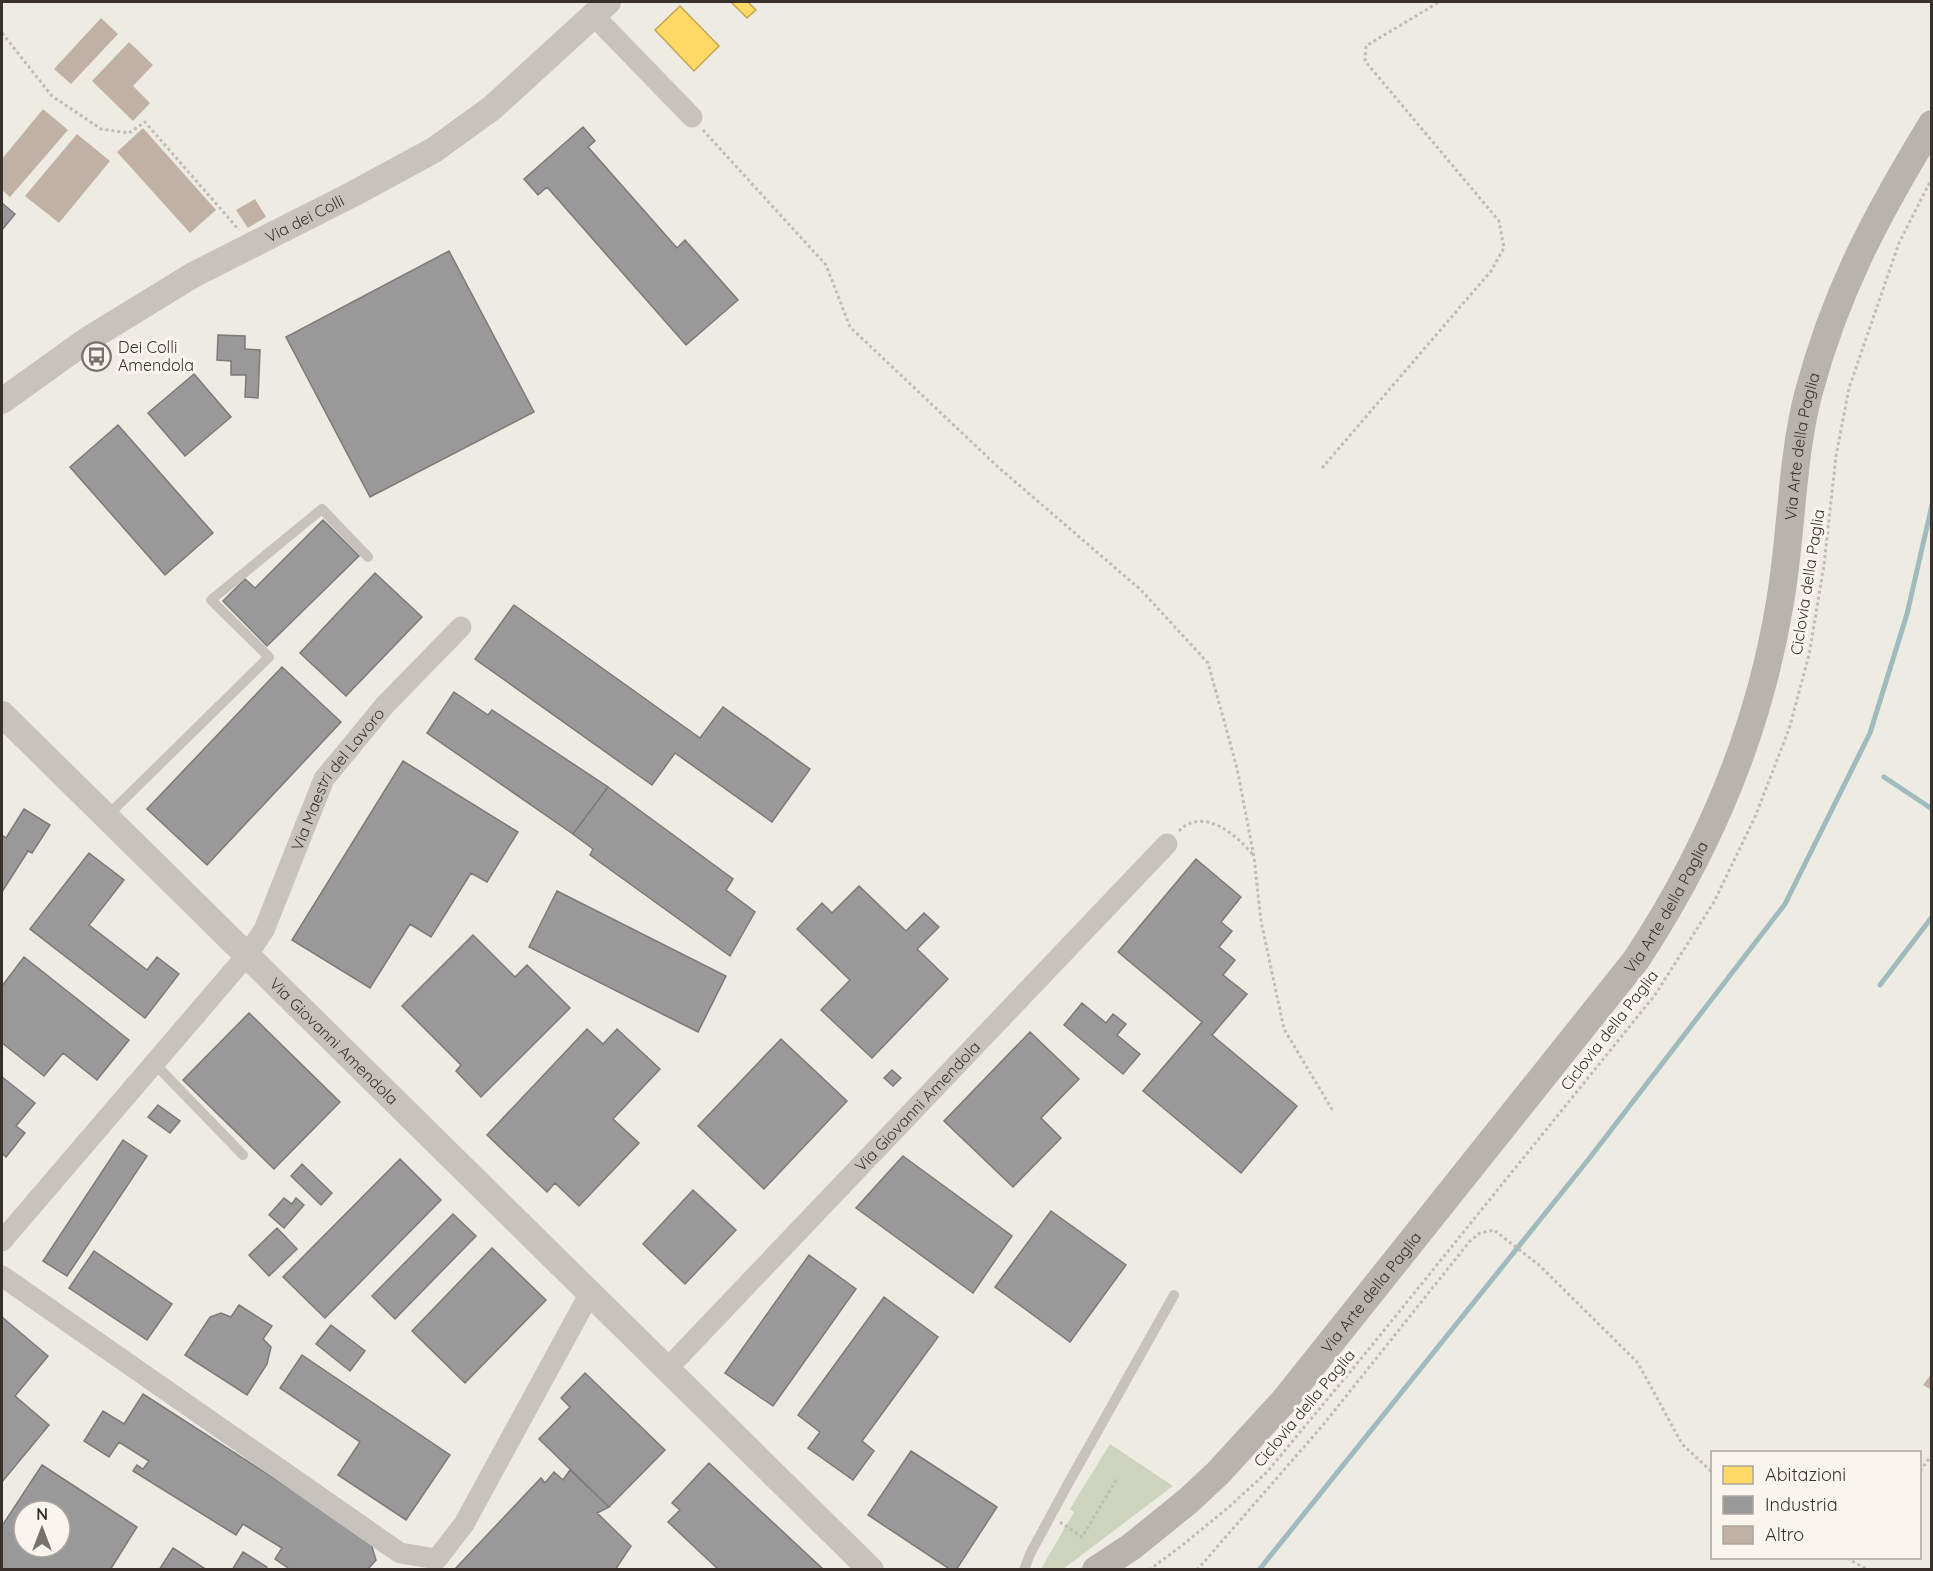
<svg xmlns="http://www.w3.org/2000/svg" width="1933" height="1571" font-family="Quicksand,sans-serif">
  <rect width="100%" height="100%" fill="#eeebe3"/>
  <path fill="#ccd4be" d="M 1110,1444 L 1173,1486 L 1063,1569 L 1041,1569 L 1074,1512 L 1070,1509 Z"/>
  <path fill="#ffd966" stroke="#c3a654" stroke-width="1.5" d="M 731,2 L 748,2 L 756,10 L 747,18 Z
    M 680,6 L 719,46 L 694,71 L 655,30 Z"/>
  <path fill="#999" stroke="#7c7a78" stroke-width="1.5" fill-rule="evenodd" d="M 583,127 L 595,141 L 588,147 L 677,248 L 685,240 L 738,300 L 686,345 L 547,187 L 538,195 L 524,179 Z
    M 2,203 L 15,214 L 2,230 Z
    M 449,251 L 534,412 L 370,497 L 286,337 Z
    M 218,335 L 245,336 L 245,349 L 260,350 L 258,398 L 245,397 L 246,375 L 231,375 L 231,361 L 217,360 Z
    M 194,374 L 231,417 L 185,456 L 148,413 Z
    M 118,425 L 213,533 L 165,575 L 70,467 Z
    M 323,520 L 359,556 L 267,646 L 223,601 L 245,579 L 255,588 Z
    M 375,573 L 422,617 L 346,696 L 300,653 Z
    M 514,605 L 700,738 L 723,707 L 810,769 L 772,822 L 675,753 L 652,785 L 475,659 Z
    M 282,667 L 341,722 L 207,865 L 147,809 Z
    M 454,692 L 488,715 L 492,710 L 608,787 L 573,834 L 427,733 Z
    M 403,761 L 518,832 L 487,882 L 471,873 L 431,937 L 410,924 L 370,988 L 292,940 Z
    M 608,787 L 733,879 L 726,890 L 755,912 L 730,956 L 590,855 L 593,849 L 573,834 Z
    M 24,809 L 50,825 L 32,853 L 28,851 L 2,892 L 2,835 L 6,838 Z
    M 89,853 L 124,880 L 89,925 L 147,970 L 157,957 L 179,974 L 145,1018 L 30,929 Z
    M 1196,859 L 1241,897 L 1221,922 L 1232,931 L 1219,947 L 1235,960 L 1223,975 L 1247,994 L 1212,1035 L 1297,1106 L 1241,1173 L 1143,1091 L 1202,1022 L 1118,952 Z
    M 859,886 L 906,931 L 924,913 L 939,927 L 917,949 L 948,979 L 872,1058 L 821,1010 L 850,980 L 797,929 L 822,903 L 832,913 Z
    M 557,891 L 726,976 L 698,1032 L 529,947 Z
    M 473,935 L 515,977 L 527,965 L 570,1008 L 481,1097 L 456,1071 L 461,1065 L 402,1006 Z
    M 24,957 L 129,1040 L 97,1080 L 63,1053 L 44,1076 L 2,1043 L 2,986 Z
    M 1082,1003 L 1106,1023 L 1113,1014 L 1126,1024 L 1117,1035 L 1140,1054 L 1123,1074 L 1064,1025 Z
    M 249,1013 L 340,1102 L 274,1169 L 183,1080 Z
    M 587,1029 L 603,1044 L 617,1029 L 660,1069 L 613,1119 L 639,1143 L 579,1206 L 555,1183 L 547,1192 L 487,1135 Z
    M 1030,1032 L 1079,1079 L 1041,1118 L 1061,1138 L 1013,1187 L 944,1121 Z
    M 781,1039 L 847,1101 L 764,1189 L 698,1126 Z
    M 892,1070 L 901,1078 L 893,1086 L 884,1078 Z
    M 2,1077 L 35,1103 L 16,1126 L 25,1133 L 6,1157 L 2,1153 Z
    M 158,1105 L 180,1121 L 170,1133 L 148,1117 Z
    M 123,1140 L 147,1156 L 67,1276 L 43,1261 Z
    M 903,1156 L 1012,1236 L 973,1293 L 856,1208 Z
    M 400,1159 L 441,1200 L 325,1318 L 283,1277 Z
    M 302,1164 L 332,1193 L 321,1205 L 291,1176 Z
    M 693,1190 L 736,1230 L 685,1284 L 643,1244 Z
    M 284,1198 L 292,1204 L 296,1198 L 304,1205 L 284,1228 L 269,1215 Z
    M 1051,1211 L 1126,1265 L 1070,1342 L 995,1287 Z
    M 453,1214 L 476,1236 L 395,1319 L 372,1296 Z
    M 277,1228 L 297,1249 L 269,1276 L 249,1255 Z
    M 492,1248 L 546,1300 L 465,1383 L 412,1331 Z
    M 94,1251 L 172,1304 L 147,1340 L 69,1288 Z
    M 809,1255 L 856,1289 L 773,1406 L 725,1373 Z
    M 884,1297 L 938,1337 L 862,1441 L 874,1451 L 853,1480 L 808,1448 L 820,1432 L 798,1415 Z
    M 239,1305 L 272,1326 L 263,1339 L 271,1347 L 267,1364 L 247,1395 L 185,1355 L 210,1317 L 221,1313 L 231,1317 Z
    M 2,1317 L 48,1356 L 15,1396 L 49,1425 L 2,1482 Z
    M 331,1325 L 365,1351 L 350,1371 L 316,1344 Z
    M 302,1355 L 450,1455 L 406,1520 L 338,1475 L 360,1442 L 280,1388 Z
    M 585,1373 L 665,1450 L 609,1507 L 539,1439 L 570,1407 L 561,1398 Z
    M 143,1394 L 370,1540 L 376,1560 L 367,1570 L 291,1570 L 275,1559 L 282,1548 L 243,1524 L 236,1535 L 133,1471 L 137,1465 L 143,1469 L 149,1461 L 119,1442 L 109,1457 L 84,1441 L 103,1411 L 124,1424 Z
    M 911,1451 L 997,1507 L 956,1570 L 951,1570 L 868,1515 Z
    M 709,1463 L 824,1570 L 719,1570 L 668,1522 L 680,1510 L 672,1503 Z
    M 42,1465 L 137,1527 L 110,1570 L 2,1570 L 2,1526 ZM 24,1511 L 60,1511 L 60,1547 L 24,1547 Z
    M 570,1470 L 609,1507 L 597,1513 L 631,1546 L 615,1570 L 454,1570 L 541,1478 L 545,1483 L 554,1472 L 563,1480 Z
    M 173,1548 L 207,1570 L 159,1570 Z
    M 243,1552 L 267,1567 L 266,1570 L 232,1570 Z"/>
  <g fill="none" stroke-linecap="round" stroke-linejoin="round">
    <path stroke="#a0bbbe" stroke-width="5" d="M 1884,777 L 1932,809
      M 1880,985 L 1932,917
      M 1259,1570 L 1588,1160 L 1785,904 L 1870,733 L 1907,614 L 1932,505"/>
  </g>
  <path fill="#c1b1a5" d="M 101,18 L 118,34 L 71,84 L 54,69 Z
    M 129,42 L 153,65 L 133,86 L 150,103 L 133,121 L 92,81 Z
    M 43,109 L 68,130 L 10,197 L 2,190 L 2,159 Z
    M 143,128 L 216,210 L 190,233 L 117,152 Z
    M 77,134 L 110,161 L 59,223 L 25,196 Z
    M 255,199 L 266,217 L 248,228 L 236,210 Z
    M 1932,1373 L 1932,1390 L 1923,1385 Z"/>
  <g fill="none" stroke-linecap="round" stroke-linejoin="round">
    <path stroke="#c0bbb4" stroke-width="3" stroke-dasharray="3 3" stroke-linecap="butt" d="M 2,33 L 52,96 L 101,129 L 129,133 L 145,122 L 239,230
      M 703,130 L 826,265 L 850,327 L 998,467 L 1141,590 L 1208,663 L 1237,768 L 1254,857 L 1261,921 L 1284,1029 L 1333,1111
      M 1322,468 L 1491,271 L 1504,248 L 1499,221 L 1365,61 L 1366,46 L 1439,2
      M 1179,831 C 1203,806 1237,835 1253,855
      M 1920,1471 L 1932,1455
      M 1060,1522 L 1082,1537 L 1118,1477
      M 1847,1558 L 1868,1570
      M 1149,1570 L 1180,1547 L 1229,1507 L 1267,1472 L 1369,1349 L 1655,995 L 1714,902 L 1755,817 L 1789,729 L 1809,655 L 1824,565 L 1836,456 L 1849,388 L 1899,243 L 1932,178
      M 1197,1570 L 1323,1425 L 1470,1241 L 1480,1233 L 1494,1230 L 1539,1265 L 1638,1363 L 1682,1444 L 1712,1472"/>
    <path stroke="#c7c2bc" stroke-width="10" d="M 106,817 L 269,657 L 211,600 L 322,509 L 368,557
      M 154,1063 L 243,1155
      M 1024,1570 L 1030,1554 L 1069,1482 L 1174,1295"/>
    <g stroke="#c7c2bc" stroke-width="21">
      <path d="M 593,15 L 692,117"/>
      <path id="s1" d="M 2,1241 L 247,955 L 264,930 L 324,779 L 385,705 L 461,627"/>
      <path d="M 2,1276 L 400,1553 L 437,1559 L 464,1524 L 590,1293"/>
      <path id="s2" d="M 667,1369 L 1167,844"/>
    </g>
    <g stroke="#c7c2bc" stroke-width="26">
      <path id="s3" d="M 2,401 L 87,340 L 193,275 L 353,194 L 434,150 L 492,108 L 608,2"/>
      <path id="s4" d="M 2,714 L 871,1570"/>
    </g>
    <path stroke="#b8b3ac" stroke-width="28" id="s5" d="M 1096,1570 L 1131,1547 L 1188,1501 L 1218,1473 L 1284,1401 L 1636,960 C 1708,851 1759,731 1780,602 C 1792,533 1791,462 1808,395 C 1835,292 1877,214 1932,124"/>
  </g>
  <defs>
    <symbol id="bus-ring" viewBox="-11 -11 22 22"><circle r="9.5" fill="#faf5ec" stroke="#78716b" stroke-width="1.5"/><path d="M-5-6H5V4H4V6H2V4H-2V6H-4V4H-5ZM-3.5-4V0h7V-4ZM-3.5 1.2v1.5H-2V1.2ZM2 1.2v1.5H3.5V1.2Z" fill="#78716b"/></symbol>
  </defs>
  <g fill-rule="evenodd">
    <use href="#bus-ring" x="80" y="340" width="33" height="33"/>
  </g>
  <g text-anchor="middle" stroke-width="6" stroke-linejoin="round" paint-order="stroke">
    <g font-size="16" fill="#38302a" stroke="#faf5ec">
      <text dy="6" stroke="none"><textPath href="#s3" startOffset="354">Via dei Colli</textPath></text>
      <text dy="6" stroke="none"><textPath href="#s5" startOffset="1364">Via Arte della Paglia</textPath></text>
      <text transform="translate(1807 582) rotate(-81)" y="6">Ciclovia della Paglia</text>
      <text dy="6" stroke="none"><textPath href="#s1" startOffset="576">Via Maestri del Lavoro</textPath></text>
      <text dy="6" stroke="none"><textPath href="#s5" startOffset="879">Via Arte della Paglia</textPath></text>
      <text transform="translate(1609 1030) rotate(-52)" y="6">Ciclovia della Paglia</text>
      <text dy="6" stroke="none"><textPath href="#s4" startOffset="466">Via Giovanni Amendola</textPath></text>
      <text dy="6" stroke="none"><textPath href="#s2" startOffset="363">Via Giovanni Amendola</textPath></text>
      <text dy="6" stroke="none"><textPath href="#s5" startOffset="393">Via Arte della Paglia</textPath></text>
      <text transform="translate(1304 1408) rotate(-50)" y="6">Ciclovia della Paglia</text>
    </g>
    <g font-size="16" fill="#38302a" stroke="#faf5ec" text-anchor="start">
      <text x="118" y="353">Dei Colli<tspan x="118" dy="18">Amendola</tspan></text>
    </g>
  </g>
  <rect width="1933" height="1571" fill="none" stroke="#38302a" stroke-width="6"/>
  <rect x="1711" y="1451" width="210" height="108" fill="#faf5ec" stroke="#aca69e" stroke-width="1.5"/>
  <rect x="1723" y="1466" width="30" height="18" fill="#ffd966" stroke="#aca69e" stroke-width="1.5"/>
  <text x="1765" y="1481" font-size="18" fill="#38302a">Abitazioni</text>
  <rect x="1723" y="1496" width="30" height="18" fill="#999999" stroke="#aca69e" stroke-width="1.5"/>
  <text x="1765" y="1511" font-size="18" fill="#38302a">Industria</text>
  <rect x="1723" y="1526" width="30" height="18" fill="#c1b1a5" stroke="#aca69e" stroke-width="1.5"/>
  <text x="1765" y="1541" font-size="18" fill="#38302a">Altro</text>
  <g transform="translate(42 1529)"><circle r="28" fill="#faf5ec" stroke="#aca69e" stroke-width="1.5"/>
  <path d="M0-4.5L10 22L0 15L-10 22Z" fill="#78716b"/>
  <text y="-9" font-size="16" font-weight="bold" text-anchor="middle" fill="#38302a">N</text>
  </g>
</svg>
